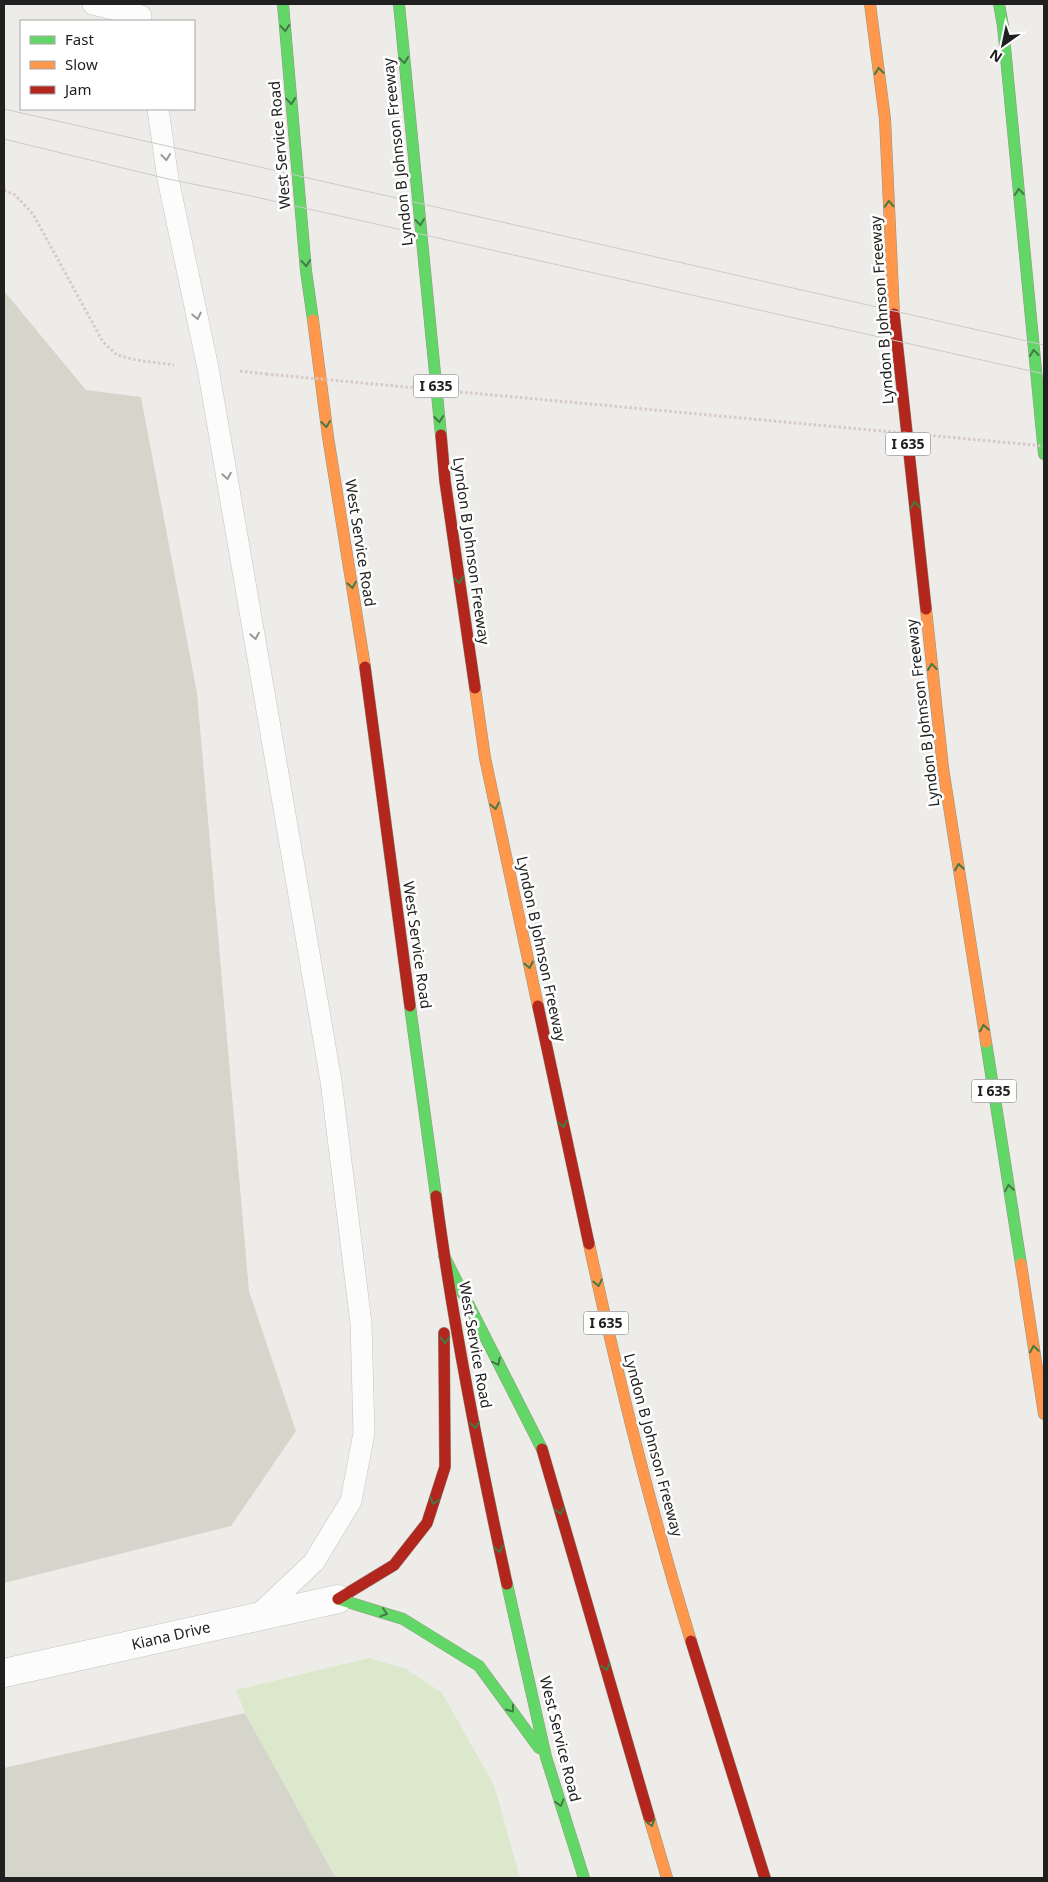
<svg xmlns="http://www.w3.org/2000/svg" width="1048" height="1882" font-family="'Noto Sans',sans-serif">
  <rect width="100%" height="100%" fill="#eeece9"/>
  <path fill="#d6d5cb" d="M 4,291 L 86,390 L 141,397 L 197,693 L 249,1291 L 296,1431 L 231,1526 L 4,1583 Z
    M 245,1713 L 336,1878 L 4,1878 L 4,1768 Z"/>
  <path fill="#dbe8cb" d="M 369,1658 L 406,1669 L 442,1693 L 494,1785 L 520,1878 L 336,1878 L 245,1713 L 236,1690 Z"/>
  <g fill="none" stroke-linecap="round" stroke-linejoin="round">
    <defs>
      <path id="lane" d="M 93,4 L 141,16
        M 158,109 L 168,179 L 208,368 L 331,1081 L 361,1323 L 364,1433 L 351,1501 L 314,1562 L 257,1616"/>
      <path id="street" d="M 4,1673 L 338,1599"/>
      <path id="fast" d="M 283,4 L 306,271 L 313,320
        M 399,4 L 441,435
        M 999,4 L 1003,26 L 1044,454
        M 410,1006 L 436,1196
        M 986,1042 L 1021,1264
        M 444,1256 L 542,1449
        M 507,1584 L 546,1757 L 584,1878
        M 338,1599 L 403,1619 L 479,1666 L 539,1748"/>
      <path id="slow" d="M 870,4 L 885,119 L 894,314
        M 313,320 L 328,437 L 365,667
        M 926,609 L 943,768 L 986,1042
        M 475,688 L 485,758 L 538,1006
        M 589,1244 C 618,1378 651,1511 691,1641
        M 1021,1264 L 1044,1414
        M 649,1817 L 667,1878"/>
      <path id="jam" d="M 894,314 L 926,609
        M 441,435 L 445,481 L 475,688
        M 365,667 L 410,1006
        M 538,1006 L 589,1244
        M 436,1196 C 453,1326 479,1456 507,1584
        M 542,1449 L 649,1817
        M 338,1599 L 394,1565 L 427,1523 L 445,1467 L 444,1333
        M 691,1641 L 765,1878"/>
    </defs>
    <use href="#lane" stroke="#c4c3c1" stroke-width="22"/>
    <use href="#street" stroke="#c4c3c1" stroke-width="29"/>
    <use href="#fast" stroke="#959683" stroke-width="12"/>
    <use href="#slow" stroke="#959683" stroke-width="12"/>
    <use href="#jam" stroke="#959683" stroke-width="12"/>
    <path stroke="#d6cac8" stroke-width="3" stroke-dasharray="2.5 2.5" stroke-linecap="butt" d="M 4,190 L 15,195 L 33,214 L 103,342 L 117,355 L 136,360 L 174,365
      M 240,371 L 266,374"/>
    <use href="#lane" stroke="#fcfcfc" stroke-width="21"/>
    <use href="#street" stroke="#fcfcfc" stroke-width="28"/>
    <use href="#fast" stroke="#63d668" stroke-width="11"/>
    <use href="#slow" stroke="#ff974d" stroke-width="11"/>
    <use href="#jam" stroke="#b3261e" stroke-width="11"/>
    <path stroke="#cbcbca" stroke-width="1" d="M 4,109 L 1044,345
      M 4,139 L 168,179 L 242,194 L 1044,374"/>
    <path stroke="#d6cac8" stroke-width="3" stroke-dasharray="2.5 2.5" stroke-linecap="butt" d="M 266,374 L 1044,446"/>
  </g>
  <defs><path id="oneway-chevron" d="M-2-3.5L2.5 0L-2 3.5" fill="none" stroke-width="1.6" stroke-linecap="round" stroke-linejoin="round" transform="scale(1.25)"/></defs>
  <g stroke="#427b44">
    <use href="#oneway-chevron" transform="translate(285 28) rotate(85)"/>
    <use href="#oneway-chevron" transform="translate(404 60) rotate(84)"/>
    <use href="#oneway-chevron" transform="translate(879 71) rotate(-97)"/>
    <use href="#oneway-chevron" transform="translate(291 101) rotate(85)"/>
    <use href="#oneway-chevron" transform="translate(1019 192) rotate(-96)"/>
    <use href="#oneway-chevron" transform="translate(889 204) rotate(-93)"/>
    <use href="#oneway-chevron" transform="translate(420 222) rotate(84)"/>
    <use href="#oneway-chevron" transform="translate(306 263) rotate(85)"/>
    <use href="#oneway-chevron" transform="translate(1034 353) rotate(-96)"/>
    <use href="#oneway-chevron" transform="translate(439 419) rotate(84)"/>
    <use href="#oneway-chevron" transform="translate(326 424) rotate(83)"/>
    <use href="#oneway-chevron" transform="translate(915 505) rotate(-96)"/>
    <use href="#oneway-chevron" transform="translate(459 580) rotate(82)"/>
    <use href="#oneway-chevron" transform="translate(352 585) rotate(81)"/>
    <use href="#oneway-chevron" transform="translate(932 667) rotate(-96)"/>
    <use href="#oneway-chevron" transform="translate(495 806) rotate(78)"/>
    <use href="#oneway-chevron" transform="translate(959 867) rotate(-99)"/>
    <use href="#oneway-chevron" transform="translate(529 965) rotate(78)"/>
    <use href="#oneway-chevron" transform="translate(984 1028) rotate(-99)"/>
    <use href="#oneway-chevron" transform="translate(563 1124) rotate(78)"/>
    <use href="#oneway-chevron" transform="translate(1009 1188) rotate(-99)"/>
    <use href="#oneway-chevron" transform="translate(598 1283) rotate(78)"/>
    <use href="#oneway-chevron" transform="translate(445 1340) rotate(89)"/>
    <use href="#oneway-chevron" transform="translate(1034 1349) rotate(-99)"/>
    <use href="#oneway-chevron" transform="translate(497 1362) rotate(63)"/>
    <use href="#oneway-chevron" transform="translate(475 1425) rotate(80)"/>
    <use href="#oneway-chevron" transform="translate(434 1501) rotate(107)"/>
    <use href="#oneway-chevron" transform="translate(560 1511) rotate(74)"/>
    <use href="#oneway-chevron" transform="translate(499 1549) rotate(77)"/>
    <use href="#oneway-chevron" transform="translate(384 1613) rotate(18)"/>
    <use href="#oneway-chevron" transform="translate(606 1667) rotate(74)"/>
    <use href="#oneway-chevron" transform="translate(511 1709) rotate(54)"/>
    <use href="#oneway-chevron" transform="translate(560 1803) rotate(73)"/>
    <use href="#oneway-chevron" transform="translate(651 1823) rotate(74)"/>
  </g>
  <g stroke="#999">
    <use href="#oneway-chevron" transform="translate(166 157) rotate(84)"/>
    <use href="#oneway-chevron" transform="translate(197 316) rotate(78)"/>
    <use href="#oneway-chevron" transform="translate(227 476) rotate(80)"/>
    <use href="#oneway-chevron" transform="translate(255 636) rotate(80)"/>
  </g>
  <g text-anchor="middle" stroke-width="5" stroke-linejoin="round" paint-order="stroke">
    <g fill="#fff" stroke="#636363" stroke-width="1">
      <rect x="413.5" y="374.5" width="45" height="23" rx="4"/>
      <rect x="885.5" y="432.5" width="45" height="23" rx="4"/>
      <rect x="971.5" y="1079.5" width="45" height="23" rx="4"/>
      <rect x="583.5" y="1311.5" width="45" height="23" rx="4"/>
    </g>
    <g font-size="14" font-weight="bold" fill="#202020">
      <text x="436" y="391">I 635</text>
      <text x="908" y="449">I 635</text>
      <text x="994" y="1096">I 635</text>
      <text x="606" y="1328">I 635</text>
    </g>
    <g font-size="15" fill="#202020" stroke="#fff">
      <text transform="translate(280 145) rotate(-95)" y="5">West Service Road</text>
      <text transform="translate(398 152) rotate(-96)" y="5">Lyndon B Johnson Freeway</text>
      <text transform="translate(882 310) rotate(-94)" y="5">Lyndon B Johnson Freeway</text>
      <text transform="translate(360 543) rotate(81)" y="5">West Service Road</text>
      <text transform="translate(471 551) rotate(82)" y="5">Lyndon B Johnson Freeway</text>
      <text transform="translate(923 713) rotate(-97)" y="5">Lyndon B Johnson Freeway</text>
      <text transform="translate(417 945) rotate(82)" y="5">West Service Road</text>
      <text transform="translate(541 949) rotate(78)" y="5">Lyndon B Johnson Freeway</text>
      <text transform="translate(475 1345) rotate(80)" y="5">West Service Road</text>
      <text transform="translate(653 1445) rotate(75)" y="5">Lyndon B Johnson Freeway</text>
      <text transform="translate(171 1636) rotate(-13)" y="5">Kiana Drive</text>
      <text transform="translate(560 1739) rotate(76)" y="5">West Service Road</text>
    </g>
  </g>
  <rect width="1048" height="1882" fill="none" stroke="#202020" stroke-width="10"/>
  <rect x="20" y="20" width="175" height="90" fill="#ffffff" stroke="#a6a6a6"/>
  <rect x="30" y="36" width="25" height="8" fill="#63d668" stroke="#a6a6a6"/>
  <text x="65" y="45" font-size="15" fill="#202020">Fast</text>
  <rect x="30" y="61" width="25" height="8" fill="#ff974d" stroke="#a6a6a6"/>
  <text x="65" y="70" font-size="15" fill="#202020">Slow</text>
  <rect x="30" y="86" width="25" height="8" fill="#b3261e" stroke="#a6a6a6"/>
  <text x="65" y="95" font-size="15" fill="#202020">Jam</text>
  <g transform="translate(1003 45) rotate(213)" stroke="#ffffff" stroke-width="4" paint-order="stroke">
  <path d="M0-4L9 19L0 12L-9 19Z" fill="#202020"/>
  <text y="-8" font-size="14" font-weight="bold" text-anchor="middle" fill="#202020">N</text>
  </g>
</svg>
